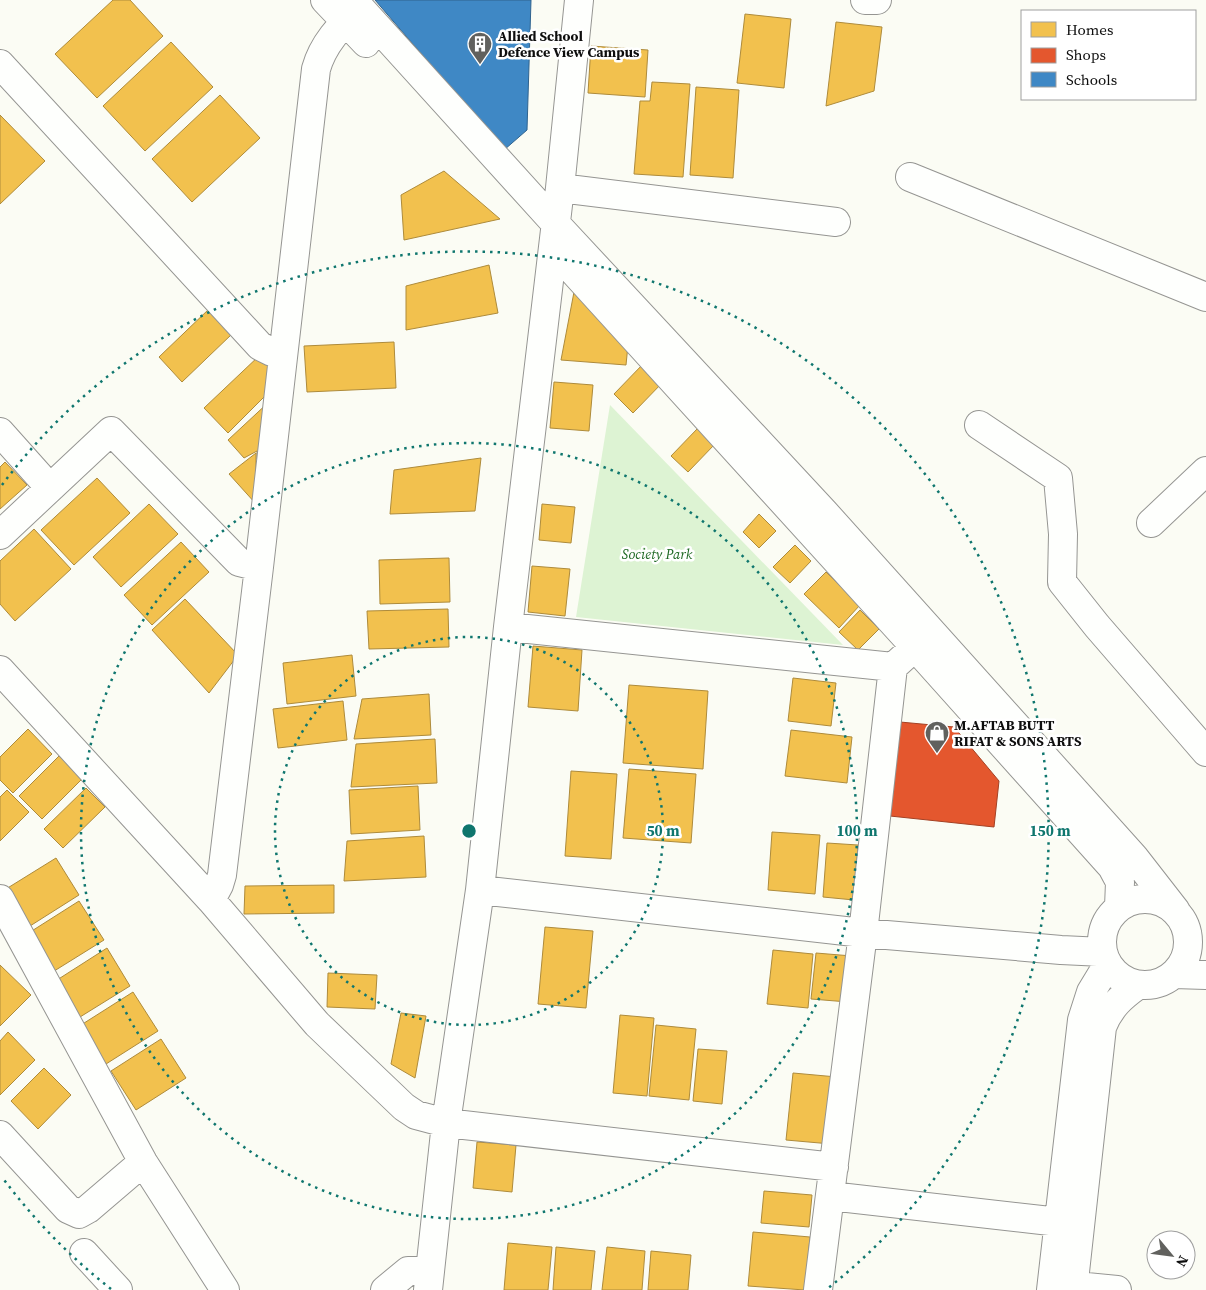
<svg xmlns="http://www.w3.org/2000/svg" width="1206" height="1290" font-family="'Source Serif 4',serif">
  <rect width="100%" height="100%" fill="#fbfcf4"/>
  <path fill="#ddf3d3" d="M 610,405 L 843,645 L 576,617 Z"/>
  <path fill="#f2c14e" stroke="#ae8b3b" d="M 113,0 L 130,0 L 163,36 L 97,98 L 55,54 Z
    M 745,14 L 791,19 L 784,88 L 737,83 Z
    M 836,22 L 882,27 L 874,91 L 826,106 Z
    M 171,42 L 213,87 L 145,151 L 103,106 Z
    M 591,46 L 648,50 L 645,97 L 588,93 Z
    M 652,82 L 690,84 L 683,177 L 634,174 L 640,101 L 650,101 Z
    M 696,87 L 739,90 L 733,178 L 690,175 Z
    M 220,95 L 260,138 L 192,202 L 152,159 Z
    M 0,115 L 45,161 L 0,204 Z
    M 444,171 L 500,219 L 404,240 L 401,195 Z
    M 489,265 L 498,313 L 406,330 L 406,286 Z
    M 574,292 L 628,345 L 626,365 L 561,360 Z
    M 209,309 L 232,334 L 182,382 L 159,357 Z
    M 394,342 L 396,388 L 307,392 L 304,346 Z
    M 260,355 L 277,373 L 267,394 L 228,433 L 204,408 Z
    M 645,362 L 664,381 L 633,413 L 614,394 Z
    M 554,382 L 593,385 L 589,431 L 550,428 Z
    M 271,400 L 267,459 L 257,459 L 257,451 L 244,458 L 228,440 Z
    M 698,428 L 715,444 L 688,472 L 671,456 Z
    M 256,453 L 256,504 L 229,474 Z
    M 481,458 L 475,511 L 390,514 L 394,470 Z
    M 5,462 L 27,485 L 0,509 L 0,467 Z
    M 97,478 L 130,513 L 74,565 L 41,530 Z
    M 149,504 L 178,534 L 121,587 L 93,557 Z
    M 542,504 L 575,507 L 571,543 L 539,540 Z
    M 759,514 L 776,531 L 759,548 L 743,532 Z
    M 34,529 L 71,569 L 15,621 L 0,604 L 0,561 Z
    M 181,542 L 209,572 L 152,625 L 124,595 Z
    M 795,545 L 811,561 L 790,583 L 773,567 Z
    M 449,558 L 450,602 L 380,604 L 379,560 Z
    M 532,566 L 570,569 L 565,616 L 528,612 Z
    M 826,572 L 860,605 L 839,628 L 804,594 Z
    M 185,599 L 238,655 L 209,693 L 152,630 Z
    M 448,609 L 449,647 L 369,649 L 367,611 Z
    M 860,610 L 879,629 L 858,650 L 839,632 Z
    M 533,646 L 582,650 L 578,711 L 528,707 Z
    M 352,655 L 356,696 L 287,704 L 283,663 Z
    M 793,678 L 836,683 L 831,726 L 788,721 Z
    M 629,685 L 708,691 L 703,769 L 623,763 Z
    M 429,694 L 431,735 L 354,739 L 362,699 Z
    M 343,701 L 347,740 L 278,748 L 273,709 Z
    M 28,729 L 52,754 L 13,793 L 0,780 L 0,757 Z
    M 791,730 L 852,737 L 847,783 L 785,776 Z
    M 435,739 L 437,783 L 351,787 L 356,744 Z
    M 59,756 L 82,779 L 42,819 L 19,796 Z
    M 629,769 L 696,774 L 691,843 L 623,838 Z
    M 571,771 L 617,774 L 611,859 L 565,856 Z
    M 418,786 L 420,830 L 351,834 L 349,790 Z
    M 86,788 L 105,807 L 63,848 L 44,829 Z
    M 7,790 L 29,812 L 0,841 L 0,797 Z
    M 772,832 L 820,835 L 815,894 L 768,890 Z
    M 424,836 L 426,877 L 344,881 L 347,841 Z
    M 827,843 L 858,845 L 854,900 L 823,897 Z
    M 56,858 L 79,895 L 30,926 L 6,889 Z
    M 334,885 L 334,913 L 244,914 L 245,886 Z
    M 79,901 L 104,940 L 51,973 L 27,934 Z
    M 545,927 L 593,931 L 586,1008 L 538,1004 Z
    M 107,948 L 130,986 L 80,1017 L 57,980 Z
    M 773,950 L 813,954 L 808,1008 L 767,1004 Z
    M 816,953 L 852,956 L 848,1002 L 811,999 Z
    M 0,965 L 31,995 L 0,1026 Z
    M 328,973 L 377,975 L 375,1009 L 327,1007 Z
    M 133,992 L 158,1031 L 106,1064 L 81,1025 Z
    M 401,1013 L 426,1016 L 415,1078 L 391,1064 Z
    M 620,1015 L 654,1018 L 647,1096 L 613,1093 Z
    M 656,1025 L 696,1029 L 689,1100 L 649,1096 Z
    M 8,1032 L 35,1060 L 0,1095 L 0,1041 Z
    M 161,1039 L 186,1078 L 136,1110 L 111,1071 Z
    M 698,1049 L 727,1051 L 722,1104 L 693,1101 Z
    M 44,1068 L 71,1095 L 38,1129 L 11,1101 Z
    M 793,1073 L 837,1077 L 831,1144 L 786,1140 Z
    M 477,1142 L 516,1145 L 512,1192 L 473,1188 Z
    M 764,1191 L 812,1195 L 809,1227 L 761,1223 Z
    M 753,1232 L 810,1237 L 805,1290 L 748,1286 Z
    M 508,1243 L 552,1247 L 548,1290 L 504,1290 Z
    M 556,1247 L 595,1251 L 591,1290 L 553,1290 Z
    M 607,1247 L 645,1251 L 642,1290 L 602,1290 Z
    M 651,1251 L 691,1255 L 688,1290 L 648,1290 Z"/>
  <path fill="#e4572e" stroke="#a44124" d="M 900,722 L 954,727 L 999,781 L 994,827 L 890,816 Z"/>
  <path fill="#3f88c5" stroke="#30638e" d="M 375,0 L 531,0 L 527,130 L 504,150 Z"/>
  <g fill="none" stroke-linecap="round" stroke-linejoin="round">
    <defs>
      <path id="minor" d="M 325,0 L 366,43
        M 353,0 L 555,223 L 824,512 L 1134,857 L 1176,911
        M 865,0 L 877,0
        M 0,64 L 260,346 L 272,352 L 283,352
        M 910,177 L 1206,297
        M 560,188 L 836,222
        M 555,251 L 915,647 L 1112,867 L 1120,882 L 1119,907
        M 979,425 L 1058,478 L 1063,534 L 1062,582 L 1097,626 L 1206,752
        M 0,432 L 50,488
        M 1151,523 L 1206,471
        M 0,535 L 111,431 L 239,562 L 259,567
        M 508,627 L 893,667
        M 0,670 L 211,900 L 317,1024 L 404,1107 L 416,1115 L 446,1123 L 834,1167
        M 480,890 L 863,933 L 1061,950 L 1103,952
        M1102 942a43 43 0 1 1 86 0a43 43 0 1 1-86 0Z
        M 0,899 L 143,1162 L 225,1290
        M 211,900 L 219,885 L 222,875 L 259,567 L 316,69 C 323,44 340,26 358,10
        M 1174,974 L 1206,975
        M 0,1135 L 68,1209 L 79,1214 L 88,1209 L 143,1162
        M 830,1196 L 1059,1222
        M 84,1253 L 118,1290
        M 1056,1284 L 1117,1290
        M 385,1290 L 408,1271 L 430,1271
        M 428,1290 L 446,1123 L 480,890 L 508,627 L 560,188 L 579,0
        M 818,1290 L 863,933 L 893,667 L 915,647
        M 1051,1290 L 1082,1020 L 1091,992 L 1108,964
        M 1073,1290 L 1102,1027 C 1110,1007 1121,997 1138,985"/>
    </defs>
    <use href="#minor" stroke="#959592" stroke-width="30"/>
    <use href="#minor" stroke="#fefffd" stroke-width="28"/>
  </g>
  <g fill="none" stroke="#0f766e" stroke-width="2.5" stroke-dasharray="2.5 5">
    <circle cx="469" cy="831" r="194"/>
    <circle cx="469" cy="831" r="388"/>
    <path d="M111 1289A581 581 0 0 1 2 1177M2 485A581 581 0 1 1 827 1289"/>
  </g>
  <defs>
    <symbol id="building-pin" viewBox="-11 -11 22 30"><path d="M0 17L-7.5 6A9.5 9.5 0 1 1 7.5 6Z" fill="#61615e" stroke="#fff"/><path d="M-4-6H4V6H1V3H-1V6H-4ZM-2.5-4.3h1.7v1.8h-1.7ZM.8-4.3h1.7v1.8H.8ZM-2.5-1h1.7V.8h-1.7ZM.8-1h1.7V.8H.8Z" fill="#fff"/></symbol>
    <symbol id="shop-pin" viewBox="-11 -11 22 30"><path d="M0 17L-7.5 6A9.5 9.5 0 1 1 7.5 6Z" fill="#61615e" stroke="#fff"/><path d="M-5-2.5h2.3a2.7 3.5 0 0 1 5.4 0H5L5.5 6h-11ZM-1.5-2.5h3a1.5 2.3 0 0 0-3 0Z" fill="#fff"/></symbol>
  </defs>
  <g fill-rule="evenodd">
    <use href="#building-pin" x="466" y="30" width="28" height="38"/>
    <use href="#shop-pin" x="923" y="719" width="28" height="38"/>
  </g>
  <g text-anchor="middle" stroke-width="5" stroke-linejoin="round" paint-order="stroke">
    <g font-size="14" font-weight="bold" fill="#0e0e0e" stroke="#fff" text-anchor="start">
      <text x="498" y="41">Allied School<tspan x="498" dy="16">Defence View Campus</tspan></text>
      <text x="954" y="730">M.AFTAB BUTT<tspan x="954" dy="16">RIFAT &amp; SONS ARTS</tspan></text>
    </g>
    <g font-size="14" font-style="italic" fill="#1d6822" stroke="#fff">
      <text x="657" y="559">Society Park</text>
    </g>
  </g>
  <circle cx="469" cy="831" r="8" fill="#0f766e" stroke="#fff" stroke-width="2.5"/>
  <g font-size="15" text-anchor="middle" font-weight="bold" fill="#0f766e" stroke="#fff" stroke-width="5" stroke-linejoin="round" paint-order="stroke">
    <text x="663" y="836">50 m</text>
    <text x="857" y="836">100 m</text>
    <text x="1050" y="836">150 m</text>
  </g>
  <rect x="1021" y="10" width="175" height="90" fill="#ffffff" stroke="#9f9f9f"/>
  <rect x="1031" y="22" width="25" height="15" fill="#f2c14e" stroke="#9f9f9f"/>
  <text x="1066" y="35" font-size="15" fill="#0e0e0e">Homes</text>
  <rect x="1031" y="48" width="25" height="15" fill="#e4572e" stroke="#9f9f9f"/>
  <text x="1066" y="60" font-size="15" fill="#0e0e0e">Shops</text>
  <rect x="1031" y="72" width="25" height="15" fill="#3f88c5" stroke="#9f9f9f"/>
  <text x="1066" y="85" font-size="15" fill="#0e0e0e">Schools</text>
  <g transform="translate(1171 1255) rotate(119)"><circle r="24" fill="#ffffff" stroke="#9f9f9f"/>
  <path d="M0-4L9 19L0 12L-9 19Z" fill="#61615e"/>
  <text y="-8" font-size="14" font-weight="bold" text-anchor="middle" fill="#0e0e0e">N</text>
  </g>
</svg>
